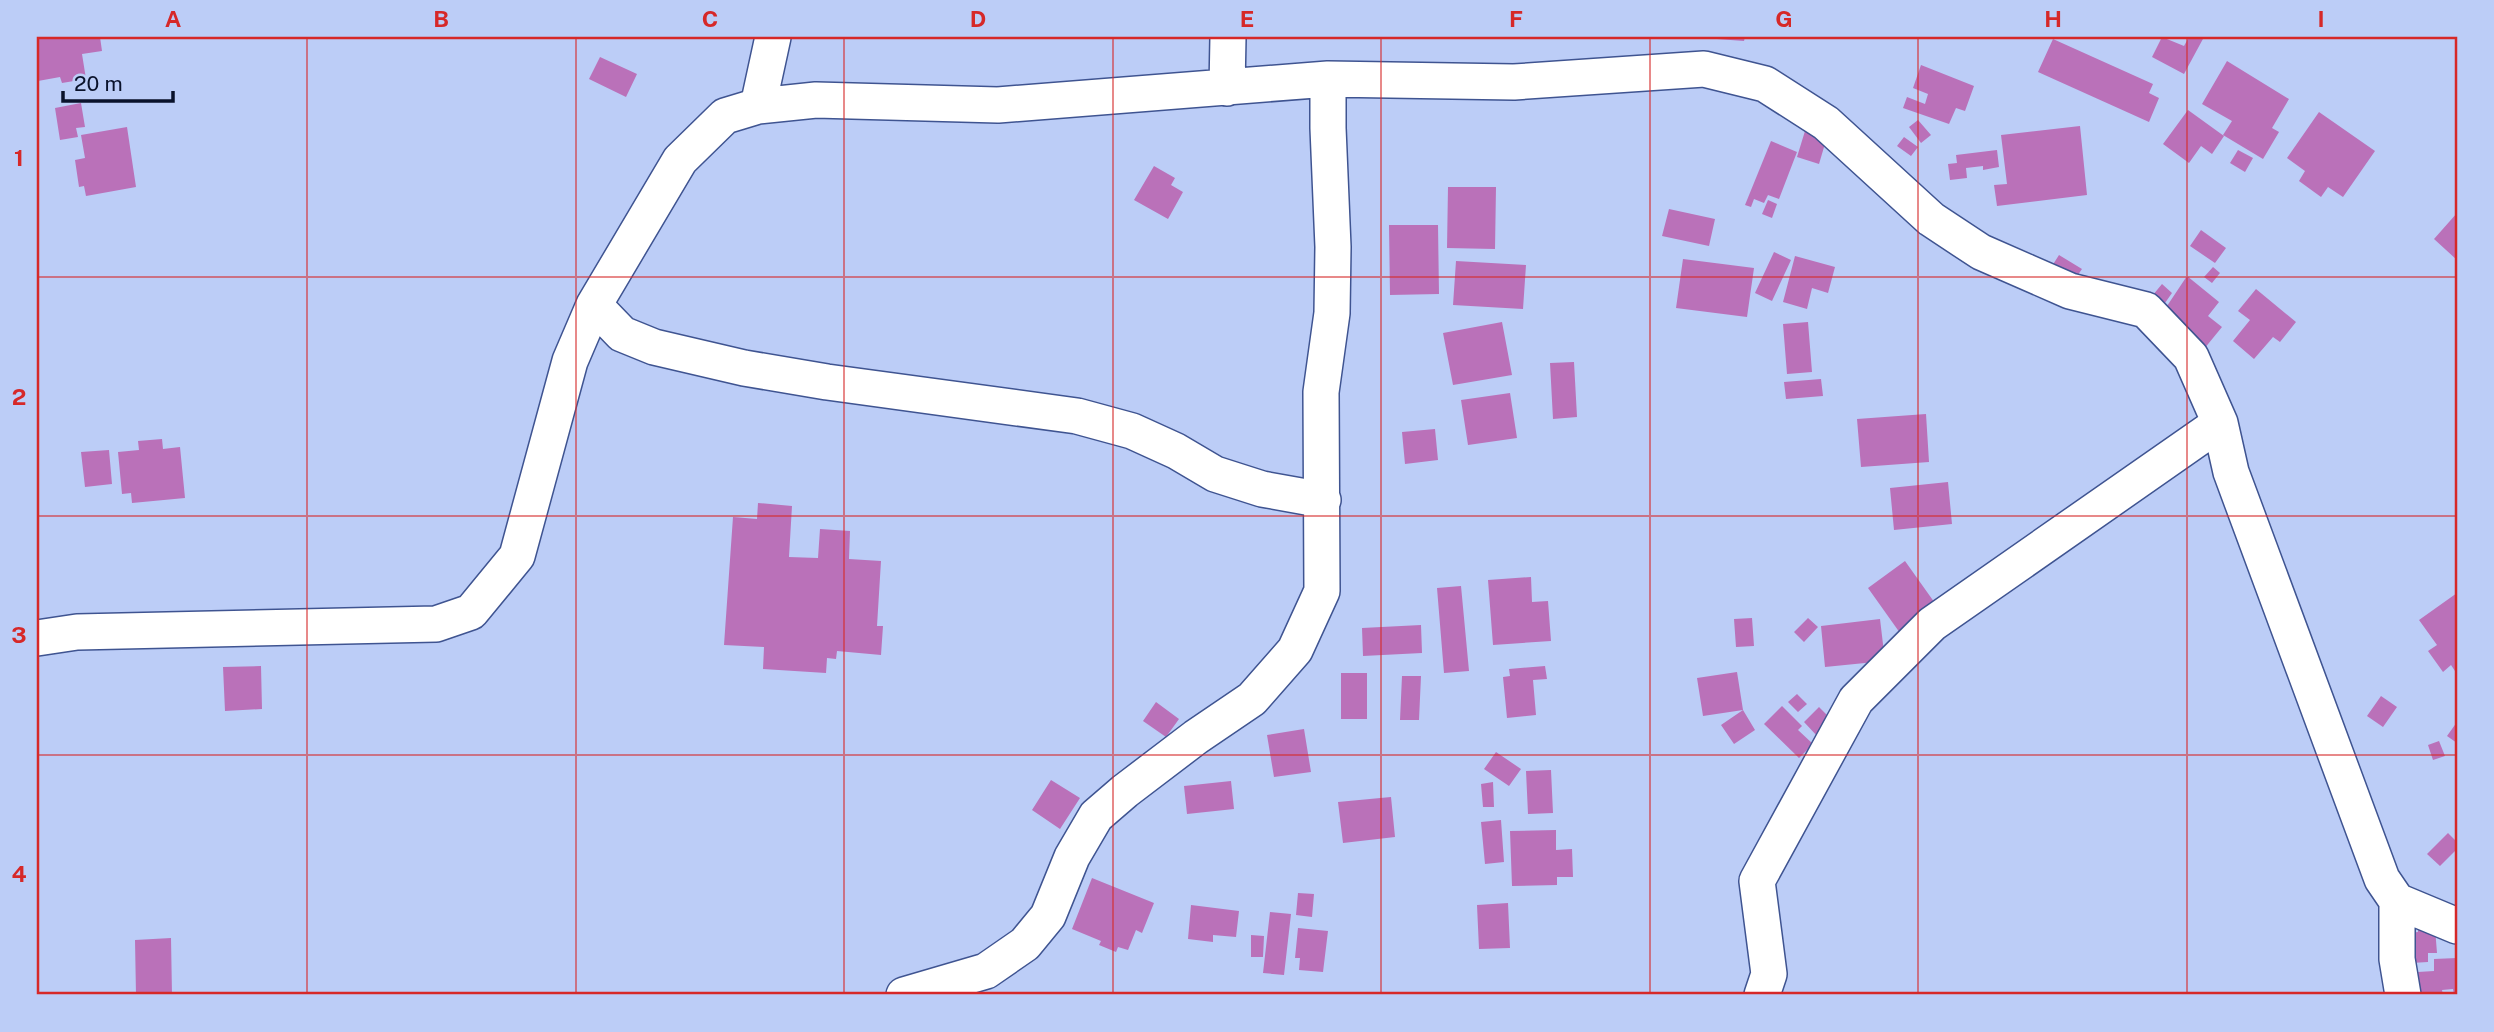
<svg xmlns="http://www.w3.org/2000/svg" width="2494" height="1032" font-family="'Public Sans',sans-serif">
  <rect width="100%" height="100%" fill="#bccdf7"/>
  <path fill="#ba71b9" d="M 37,37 L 100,37 L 102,51 L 82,54 L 86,79 L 62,83 L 60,77 L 38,81 Z
    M 1717,37 L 1745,37 L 1744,41 L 1717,39 Z
    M 2162,37 L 2184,46 L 2189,37 L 2204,37 L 2184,74 L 2152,57 Z
    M 2053,39 L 2153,84 L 2149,93 L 2159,98 L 2149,122 L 2038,72 Z
    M 600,57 L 637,74 L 626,97 L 589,79 Z
    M 2227,61 L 2289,99 L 2272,128 L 2279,132 L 2263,159 L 2223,135 L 2232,121 L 2202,104 Z
    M 1921,65 L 1974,86 L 1965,111 L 1956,108 L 1949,124 L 1903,108 L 1907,97 L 1925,104 L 1928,94 L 1913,88 Z
    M 81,103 L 85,127 L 76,128 L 78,137 L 60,140 L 55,108 Z
    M 2188,110 L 2224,136 L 2212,154 L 2201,146 L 2189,163 L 2163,144 Z
    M 2319,112 L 2375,151 L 2343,197 L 2328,187 L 2321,197 L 2299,181 L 2305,171 L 2287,158 Z
    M 1918,120 L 1931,135 L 1921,143 L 1909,127 Z
    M 2080,126 L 2087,195 L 1997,206 L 1994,185 L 2007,184 L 2001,135 Z
    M 127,127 L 136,187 L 86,196 L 84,186 L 79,187 L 75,160 L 85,158 L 81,135 Z
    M 1805,131 L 1827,137 L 1819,164 L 1797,157 Z
    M 1904,137 L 1918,147 L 1911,156 L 1897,146 Z
    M 1771,141 L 1797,152 L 1779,199 L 1768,195 L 1764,203 L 1754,199 L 1751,207 L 1745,205 Z
    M 1997,150 L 1999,167 L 1983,170 L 1983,166 L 1966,168 L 1967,178 L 1950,180 L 1948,164 L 1957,163 L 1956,155 Z
    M 2238,150 L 2253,158 L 2245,172 L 2230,163 Z
    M 1154,166 L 1175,178 L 1171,185 L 1183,192 L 1168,219 L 1134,200 Z
    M 1448,187 L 1496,187 L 1495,249 L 1447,248 Z
    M 1768,200 L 1777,204 L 1772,218 L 1762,214 Z
    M 1669,209 L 1715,219 L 1709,246 L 1662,236 Z
    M 2457,213 L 2457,260 L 2434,239 Z
    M 1389,225 L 1438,225 L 1439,294 L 1390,295 Z
    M 2201,230 L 2226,248 L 2215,263 L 2190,246 Z
    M 1774,252 L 1791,260 L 1772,301 L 1755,293 Z
    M 2059,255 L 2082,269 L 2075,279 L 2052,266 Z
    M 1795,256 L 1835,267 L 1828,293 L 1812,288 L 1807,309 L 1783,302 Z
    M 1683,259 L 1754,268 L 1747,317 L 1676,308 Z
    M 1456,261 L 1526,265 L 1523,309 L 1453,305 Z
    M 2213,267 L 2220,273 L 2212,283 L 2204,277 Z
    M 2187,276 L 2219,302 L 2208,316 L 2222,327 L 2204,349 L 2161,315 Z
    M 2162,284 L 2172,293 L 2160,310 L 2148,301 Z
    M 2256,289 L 2296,322 L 2280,342 L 2273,337 L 2254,359 L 2233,341 L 2250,320 L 2238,311 Z
    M 1502,322 L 1512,375 L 1453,385 L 1443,333 Z
    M 1808,322 L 1812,372 L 1787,374 L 1783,324 Z
    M 1574,362 L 1577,417 L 1553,419 L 1550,363 Z
    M 1821,379 L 1823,396 L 1786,399 L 1784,382 Z
    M 1510,393 L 1517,438 L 1468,445 L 1461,400 Z
    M 1926,414 L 1929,462 L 1861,467 L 1857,419 Z
    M 1435,429 L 1438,460 L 1405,464 L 1402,432 Z
    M 162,439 L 163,449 L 180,447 L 185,498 L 132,503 L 131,493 L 122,494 L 118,452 L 139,450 L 138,441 Z
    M 109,450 L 112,484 L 85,487 L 81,452 Z
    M 1948,482 L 1952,524 L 1894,530 L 1890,488 Z
    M 758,503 L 792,506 L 789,557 L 818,558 L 820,529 L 850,531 L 849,559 L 881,561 L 877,626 L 883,626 L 881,655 L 837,651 L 836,659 L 827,658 L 826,673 L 763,669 L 764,647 L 724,645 L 733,517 L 757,519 Z
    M 1905,561 L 1937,606 L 1900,633 L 1868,588 Z
    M 1531,577 L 1532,602 L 1548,601 L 1551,641 L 1493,645 L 1488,580 Z
    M 1461,586 L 1469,671 L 1444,673 L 1437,588 Z
    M 2457,593 L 2457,674 L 2451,665 L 2443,672 L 2428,651 L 2437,645 L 2419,620 Z
    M 1752,618 L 1754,646 L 1736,647 L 1734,619 Z
    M 1808,618 L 1818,627 L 1804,642 L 1794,632 Z
    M 1880,619 L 1885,661 L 1825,667 L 1821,626 Z
    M 1421,625 L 1422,653 L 1363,656 L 1362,628 Z
    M 261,666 L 262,709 L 225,711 L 223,667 Z
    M 1545,666 L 1547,679 L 1533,680 L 1536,715 L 1507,718 L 1503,677 L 1510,676 L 1509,669 Z
    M 1737,672 L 1743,710 L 1755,730 L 1734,744 L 1721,725 L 1743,710 L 1703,716 L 1697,678 Z
    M 1341,673 L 1367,673 L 1367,719 L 1341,719 Z
    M 1402,676 L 1421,676 L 1419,720 L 1400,720 Z
    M 1797,694 L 1807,704 L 1798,712 L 1788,702 Z
    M 2381,696 L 2397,707 L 2383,727 L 2367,716 Z
    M 1156,702 L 1179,719 L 1166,737 L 1143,721 Z
    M 1782,706 L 1802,726 L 1798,730 L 1813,744 L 1799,758 L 1764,724 Z
    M 1819,707 L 1833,721 L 1818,737 L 1804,722 Z
    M 2457,722 L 2457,743 L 2447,736 Z
    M 1304,729 L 1311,772 L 1274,777 L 1267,735 Z
    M 2439,741 L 2445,756 L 2433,760 L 2428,745 Z
    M 1496,752 L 1521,769 L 1509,786 L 1484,769 Z
    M 1551,770 L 1553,813 L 1528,814 L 1526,771 Z
    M 1051,780 L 1080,798 L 1060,829 L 1032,810 Z
    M 1231,781 L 1234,809 L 1187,814 L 1184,786 Z
    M 1493,782 L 1494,807 L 1483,807 L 1481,784 Z
    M 1391,797 L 1395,837 L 1343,843 L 1338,802 Z
    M 1501,820 L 1504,862 L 1485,864 L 1481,822 Z
    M 1556,830 L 1556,850 L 1572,849 L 1573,877 L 1557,877 L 1557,885 L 1512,886 L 1510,831 Z
    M 2448,833 L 2457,842 L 2457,849 L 2440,866 L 2427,854 Z
    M 1092,878 L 1154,903 L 1142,933 L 1136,930 L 1128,950 L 1118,947 L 1116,952 L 1099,945 L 1101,941 L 1072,929 Z
    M 1298,893 L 1314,894 L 1312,917 L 1296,915 Z
    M 1508,903 L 1510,948 L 1479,949 L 1477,905 Z
    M 1191,905 L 1239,911 L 1236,937 L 1213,935 L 1213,942 L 1188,939 Z
    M 1270,912 L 1291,914 L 1284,975 L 1263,973 Z
    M 2418,924 L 2435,928 L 2437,953 L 2428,953 L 2428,962 L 2411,963 L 2409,933 L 2418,932 Z
    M 1298,928 L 1328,931 L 1323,972 L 1299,970 L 1300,958 L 1295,958 Z
    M 1251,935 L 1264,936 L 1263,957 L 1251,957 Z
    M 171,938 L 172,995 L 136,995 L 135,940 Z
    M 2457,958 L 2457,995 L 2454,995 L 2453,989 L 2442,990 L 2443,995 L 2420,995 L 2418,972 L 2434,971 L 2434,959 Z"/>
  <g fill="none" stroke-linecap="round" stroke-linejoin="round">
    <defs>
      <path id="minor" d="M 1227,88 L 1228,37
        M 758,106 L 773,37
        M 594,305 L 622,334 L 654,347 L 744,368 L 827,382 L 1077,416 L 1132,431 L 1176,451 L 1215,474 L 1262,489 L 1323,500
        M 37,638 L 77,632 L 436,624 L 471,612 L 517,556 L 570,361 L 594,305 L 680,160 L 725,116 L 758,106 L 816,100 L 998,105 L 1328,79 L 1514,82 L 1704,69 L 1765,84 L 1826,123 L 1931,219 L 1981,252 L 2070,291 L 2146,310 L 2191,357 L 2220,423 L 2231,472 L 2382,879 L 2397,901 L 2457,926
        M 2397,901 L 2397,959 L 2403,995
        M 904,995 L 986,971 L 1025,944 L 1048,916 L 1072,857 L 1096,816 L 1125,791 L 1196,737 L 1252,699 L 1295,650 L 1322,591 L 1321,392 L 1332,313 L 1333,247 L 1328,128 L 1328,79
        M 1762,995 L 1769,974 L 1757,881 L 1856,700 L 1932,624 L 2220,423"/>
    </defs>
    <use href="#minor" stroke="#3f5491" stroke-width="38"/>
    <use href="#minor" stroke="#fff" stroke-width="35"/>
  </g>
  <path fill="none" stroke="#d62828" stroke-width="2" stroke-opacity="0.55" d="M 307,37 L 307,995M 576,37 L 576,995M 844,37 L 844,995M 1113,37 L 1113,995M 1381,37 L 1381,995M 1650,37 L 1650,995M 1918,37 L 1918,995M 2187,37 L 2187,995M 37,277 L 2457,277M 37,516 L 2457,516M 37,755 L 2457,755"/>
  <rect width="2494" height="1032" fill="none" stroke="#bccdf7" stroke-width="77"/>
  <path d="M63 91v10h110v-10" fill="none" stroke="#0a122b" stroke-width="3.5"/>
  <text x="74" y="91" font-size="21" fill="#0a122b" stroke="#bccdf7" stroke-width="5" paint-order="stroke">20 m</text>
  <rect x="38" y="38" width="2418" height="955" fill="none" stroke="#d62828" stroke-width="2.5"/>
  <g font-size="23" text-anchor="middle" font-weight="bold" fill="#d62828">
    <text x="173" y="27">A</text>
    <text x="441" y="27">B</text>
    <text x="710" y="27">C</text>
    <text x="978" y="27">D</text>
    <text x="1247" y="27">E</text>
    <text x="1516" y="27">F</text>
    <text x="1784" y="27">G</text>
    <text x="2053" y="27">H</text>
    <text x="2321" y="27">I</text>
    <text x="19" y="166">1</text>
    <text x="19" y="405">2</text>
    <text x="19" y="643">3</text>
    <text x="19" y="882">4</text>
  </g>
</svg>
